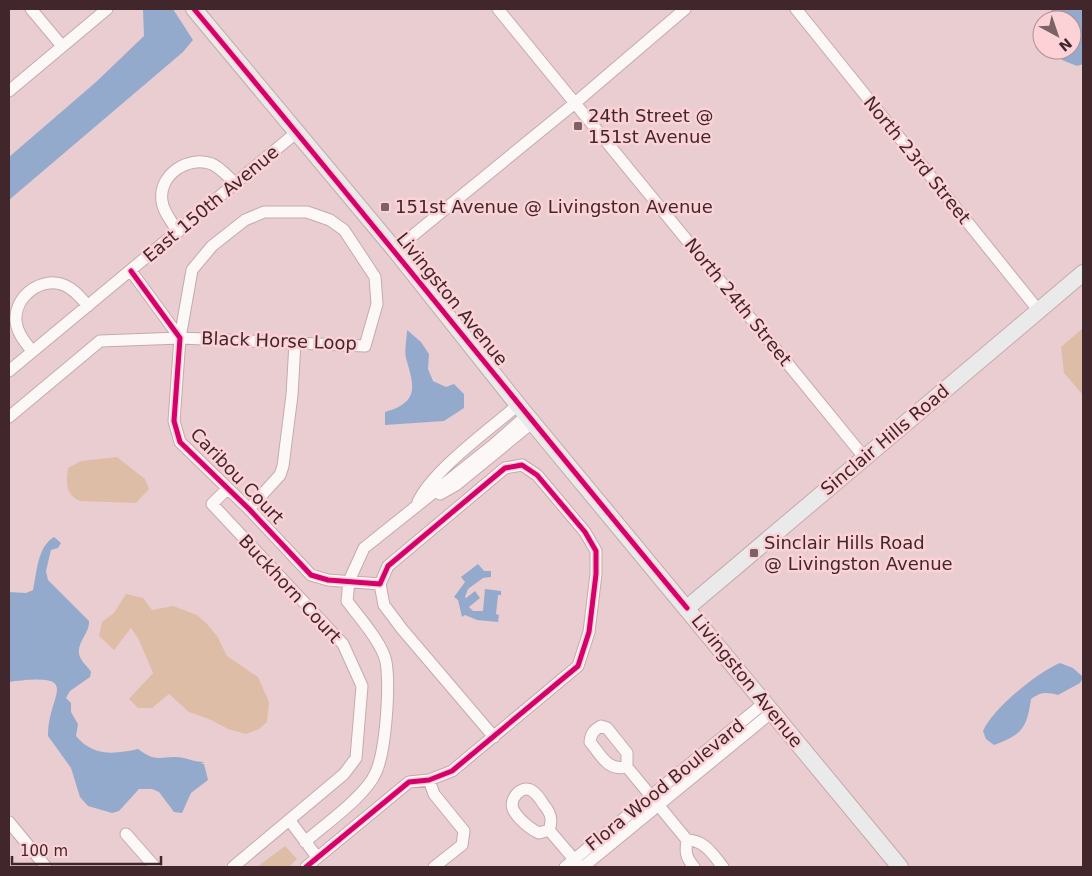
<svg xmlns="http://www.w3.org/2000/svg" width="1092" height="876" font-family="'DejaVu Sans',sans-serif">
  <rect width="100%" height="100%" fill="#eacdd0"/>
  <path fill="#debda7" d="M 1083,328 L 1083,395 L 1064,373 L 1061,347 Z
    M 117,457 L 145,479 L 149,489 L 136,503 L 80,501 C 65,494 66,482 68,468 L 81,461 Z
    M 126,594 L 143,598 L 152,610 L 173,606 L 197,615 L 207,624 L 217,636 L 227,656 L 258,677 L 269,702 L 267,722 L 259,729 L 246,734 L 228,729 L 209,719 L 189,712 L 169,694 L 152,708 L 138,708 L 129,699 L 153,673 L 139,640 L 131,628 L 114,650 L 99,636 L 102,622 L 114,613 Z
    M 285,846 L 297,859 L 289,867 L 257,867 Z"/>
  <path fill="#94aacc" d="M 143,9 L 173,9 L 193,40 L 183,52 L 9,200 L 9,157 L 96,82 L 144,36 Z
    M 1051,9 L 1083,9 L 1083,64 L 1077,66 L 1062,60 L 1060,50 L 1072,50 L 1072,20 L 1054,20 Z
    M 407,330 L 421,342 L 429,354 L 428,369 L 433,381 L 446,387 L 454,384 L 464,394 L 464,408 L 444,421 L 385,425 L 385,412 C 420,402 414,386 406,358 C 404,350 407,339 407,330 Z
    M 54,537 L 61,543 L 58,548 L 51,550 L 46,571 L 48,580 L 89,621 C 90,635 73,644 81,659 C 84,664 88,667 91,672 L 90,677 L 70,691 L 66,698 L 71,703 L 71,712 L 78,724 L 76,736 C 93,757 115,754 138,749 C 156,762 157,757 176,757 C 185,757 193,762 204,762 L 201,764 L 204,764 L 208,780 L 191,793 L 182,813 L 174,812 L 159,792 L 152,789 L 139,789 L 119,811 L 112,813 L 88,806 L 80,797 L 71,768 L 48,736 C 47,694 86,672 9,682 L 9,592 L 26,593 L 33,590 C 37,573 37,547 54,537 Z
    M 478,564 L 484,571 L 491,571 L 491,577 L 483,578 L 468,589 L 465,597 L 466,598 L 475,591 L 480,598 L 469,607 L 473,611 L 483,611 L 485,589 L 501,591 L 501,595 L 498,595 L 496,614 L 499,615 L 498,622 L 477,620 L 465,615 L 462,617 L 458,600 L 454,597 L 465,582 L 461,577 Z
    M 1060,663 L 1073,668 L 1083,677 L 1080,683 L 1058,695 C 1046,692 1041,692 1031,699 C 1027,728 1022,735 994,745 L 986,739 L 983,731 C 992,709 1038,672 1060,663 Z"/>
  <g fill="none" stroke-linecap="round" stroke-linejoin="round">
    <defs>
      <path id="street" d="M 31,9 L 62,46
        M 498,9 L 864,457
        M 796,9 L 1039,311
        M 9,91 L 107,9
        M 178,232 C 173,223 163,212 162,201 C 158,175 188,155 212,164 C 221,168 228,177 236,184
        M 395,250 L 575,103 L 685,9
        M 131,271 L 180,338 L 174,421 L 180,442 L 249,509 L 311,575 L 328,580 L 380,584 L 388,566 L 505,468 L 522,465 L 537,475 L 585,532 L 596,551 L 596,574 L 589,632 L 578,666 L 452,771 L 429,780 L 409,782 L 306,867
        M 32,351 C 25,342 17,333 16,321 C 14,296 42,276 64,285 C 74,289 81,298 88,306
        M 9,371 L 297,132
        M 9,417 L 100,341 L 180,338 L 365,346 L 377,304 L 375,277 L 344,230 L 330,220 L 307,212 L 264,212 L 245,220 L 212,246 L 192,270 L 180,338
        M 227,489 L 212,504 L 343,644 L 362,686 L 356,758 L 344,774 L 233,867
        M 440,494 L 456,485 L 533,422
        M 418,502 C 432,471 491,428 518,405
        M 249,509 L 280,475 L 283,466 L 292,395 L 295,343
        M 380,584 L 384,605 L 402,629 L 494,737
        M 627,767 C 607,771 602,756 590,742 C 591,733 594,730 601,726 L 607,728 L 627,753 L 627,767 L 687,840 C 685,852 686,858 694,867
        M 429,780 L 434,794 L 464,831 L 462,845 L 434,867
        M 290,821 L 317,857
        M 9,822 L 46,867
        M 549,830 L 539,833 C 530,829 517,818 513,809 C 509,799 521,785 531,790 C 536,793 541,800 544,805 C 551,813 553,820 549,830 L 578,864
        M 126,834 L 155,867
        M 687,840 C 705,840 713,855 723,867
        M 305,842 C 324,825 367,795 376,772 C 386,750 390,686 386,662 C 383,644 359,617 347,601 L 349,581 L 364,548 L 493,445 L 527,415
        M 565,867 L 764,703
        M 583,867 L 772,712"/>
      <path id="secondary" d="M 194,9 L 395,250 L 518,405 L 900,867
        M 687,608 L 1083,273"/>
    </defs>
    <use href="#street" stroke="#c4aaad" stroke-width="13"/>
    <use href="#secondary" stroke="#c4aaad" stroke-width="18"/>
    <use href="#street" stroke="#fcf8f8" stroke-width="11"/>
    <use href="#secondary" stroke="#eaeaea" stroke-width="16"/>
    <defs>
      <path id="cycleway" d="M 194,9 C 360,207 521,409 687,608
        M 131,271 L 180,338 L 174,421 L 180,442 L 249,509 L 311,575 L 328,580 L 380,584 L 388,566 L 505,468 L 522,465 L 537,475 L 585,532 L 596,551 L 596,574 L 589,632 L 578,666 L 452,771 L 429,780 L 409,782 L 306,867"/>
    </defs>
    <use href="#cycleway" stroke="#fcd2d6" stroke-width="8"/>
    <use href="#cycleway" stroke="#d6006c" stroke-width="5"/>
  </g>
  <g fill="#7c6165" stroke="#fcd2d6" stroke-width="2">
    <rect x="573" y="121" width="10" height="10" rx="2.5"/>
    <rect x="380" y="202" width="10" height="10" rx="2.5"/>
    <rect x="749" y="548" width="10" height="10" rx="2.5"/>
  </g>
  <g text-anchor="middle" stroke-width="5" stroke-linejoin="round" paint-order="stroke">
    <g font-size="18" fill="#41272b" stroke="#fcd2d6" text-anchor="start">
      <text x="588" y="122">24th Street @<tspan x="588" dy="21">151st Avenue</tspan></text>
      <text x="395" y="213">151st Avenue @ Livingston Avenue</text>
      <text x="764" y="549">Sinclair Hills Road<tspan x="764" dy="21">@ Livingston Avenue</tspan></text>
    </g>
    <g font-size="18" fill="#41272b" stroke="#fcd2d6">
      <text transform="translate(917 160) rotate(51)" y="6">North 23rd Street</text>
      <text transform="translate(211 204) rotate(-40)" y="6">East 150th Avenue</text>
      <text transform="translate(452 299) rotate(51)" y="6">Livingston Avenue</text>
      <text transform="translate(738 302) rotate(51)" y="6">North 24th Street</text>
      <text transform="translate(279 341) rotate(2)" y="6">Black Horse Loop</text>
      <text transform="translate(885 440) rotate(-40)" y="6">Sinclair Hills Road</text>
      <text transform="translate(237 476) rotate(46)" y="6">Caribou Court</text>
      <text transform="translate(290 589) rotate(47)" y="6">Buckhorn Court</text>
      <text transform="translate(747 681) rotate(51)" y="6">Livingston Avenue</text>
      <text transform="translate(665 785) rotate(-39)" y="6">Flora Wood Boulevard</text>
    </g>
  </g>
  <rect width="1092" height="876" fill="none" stroke="#41272b" stroke-width="20"/>
  <g transform="translate(1057 35) rotate(140)"><circle r="24" fill="#fcd2d6" stroke="#b18e92"/>
  <path d="M0-4L9 19L0 12L-9 19Z" fill="#7c6165"/>
  <text y="-8" font-size="14" font-weight="bold" text-anchor="middle" fill="#41272b">N</text>
  </g>
  <path d="M12 856v8h149v-8" fill="none" stroke="#41272b" stroke-width="2.5"/>
  <text x="20" y="856" font-size="15" fill="#41272b" stroke="#fcd2d6" stroke-width="4" paint-order="stroke">100 m</text>
</svg>
